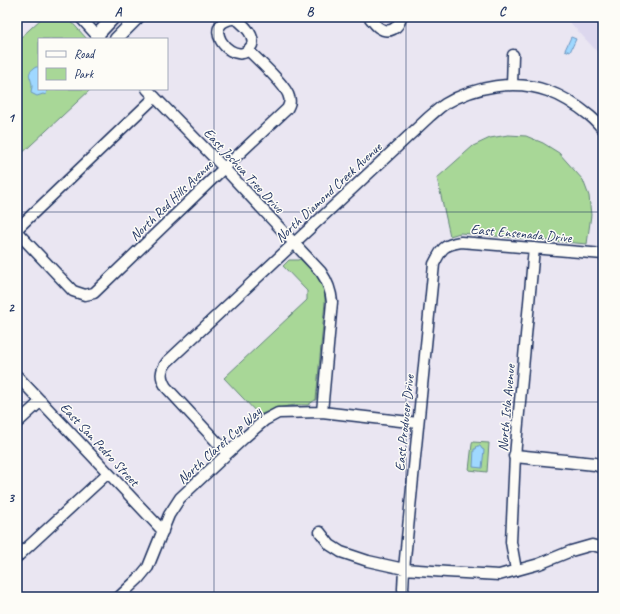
<svg xmlns="http://www.w3.org/2000/svg" width="620" height="614" font-family="Caveat,sans-serif">
  <rect width="100%" height="100%" fill="#eae6f2"/>
  <filter id="ink" filterUnits="userSpaceOnUse"><feTurbulence type="fractalNoise" baseFrequency=".025" numOctaves="2"/><feDisplacementMap in="SourceGraphic" scale="8" xChannelSelector="R" yChannelSelector="G"/><feConvolveMatrix kernelMatrix="1 2 1 2 8 2 1 2 1" color-interpolation-filters="sRGB"/></filter>
  <g filter="url(#ink)">
    <path fill="#dcd7ee" d="M 565,17 L 603,17 L 603,58 Z"/>
    <path fill="#a8d797" stroke="#62837a" d="M 43,17 L 67,17 L 87,39 L 39,39 L 39,89 L 91,89 L 17,158 L 17,41 Z
      M 508,135 L 526,136 L 543,143 L 559,153 L 583,180 L 589,196 L 591,215 L 587,244 L 460,233 L 450,236 L 437,178 L 473,146 L 490,138 Z
      M 300,259 C 308,268 323,279 325,292 C 325,296 325,299 325,302 L 316,400 L 315,400 L 308,405 C 290,404 276,408 259,415 L 224,378 L 307,300 L 307,291 L 283,266 L 289,260 L 298,260 Z
      M 473,442 L 489,443 L 487,472 L 469,470 L 472,444 Z"/>
    <path fill="#9fd8ff" stroke="#6a94bf" d="M 571,37 L 576,39 L 570,52 L 565,50 Z
      M 36,67 L 39,67 L 39,89 L 47,89 L 46,95 L 43,94 L 37,96 L 31,93 C 31,90 32,88 32,86 C 32,77 24,74 36,67 Z
      M 477,446 L 480,446 L 482,449 L 484,450 L 482,468 L 473,467 L 474,449 L 476,449 Z"/>
    <g fill="none" stroke-linecap="round" stroke-linejoin="round">
      <defs>
        <path id="minor" d="M 80,17 L 100,39
          M 369,17 C 372,20 375,25 378,27 C 389,35 399,28 401,17
          M 512,85 L 513,55
          M 147,89 L 224,168 L 321,272 C 328,282 331,290 332,302 L 322,412
          M 17,229 L 155,97
          M 17,232 L 73,291 L 85,295 L 94,293 L 224,168 L 287,109 C 289,105 291,102 289,97 C 287,86 258,60 248,50 C 247,51 244,53 243,53 C 226,57 206,27 228,20 C 232,18 236,19 239,21 C 246,27 255,36 252,45 C 251,47 250,48 248,50
          M 17,376 L 163,531
          M 17,423 L 41,401
          M 227,453 L 166,387 C 160,377 160,371 167,362 L 429,117 C 434,113 440,107 445,104 C 475,86 516,79 548,91 C 562,96 579,107 590,116 C 595,120 599,125 603,129
          M 320,532 L 330,545 L 341,552 L 368,561 L 404,569 L 447,572 L 499,575 L 539,564 L 571,551 L 592,545 L 603,548
          M 17,557 L 108,473
          M 516,570 L 511,542 L 515,456 L 534,248
          M 119,597 L 139,578 L 148,567 L 169,515 L 180,498 L 244,438 L 265,420 L 278,413 L 322,412 L 418,423
          M 405,597 L 403,589 L 404,569 L 434,264 C 442,248 443,245 461,242 L 603,254"/>
        <path id="tertiary" d="M 97,35 L 114,17
          M 116,39 L 138,17
          M 515,456 L 595,464 L 603,467"/>
      </defs>
      <use href="#minor" stroke="#1b2f5e" stroke-width="13"/>
      <use href="#tertiary" stroke="#1b2f5e" stroke-width="15"/>
      <use href="#minor" stroke="#fdfcf7" stroke-width="10"/>
      <use href="#tertiary" stroke="#fdfcf7" stroke-width="12"/>
    </g>
  </g>
  <path fill="none" stroke="#1b2f5e" stroke-width="1" stroke-opacity="0.55" d="M 214,17 L 214,597M 406,17 L 406,597M 17,212 L 603,212M 17,402 L 603,402"/>
  <g text-anchor="middle" stroke-width="3" stroke-linejoin="round" paint-order="stroke">
    <g font-size="14" fill="#1b2f5e" stroke="#fdfcf7">
      <text transform="translate(244 170) rotate(47)" y="5">East Joshua Tree Drive</text>
      <text transform="translate(328 192) rotate(-43)" y="5">North Diamond Creek Avenue</text>
      <text transform="translate(171 200) rotate(-44)" y="5">North Red Hills Avenue</text>
      <text transform="translate(521 233) rotate(5)" y="5">East Ensenada Drive</text>
      <text transform="translate(506 408) rotate(-85)" y="5">North Isla Avenue</text>
      <text transform="translate(404 423) rotate(-84)" y="5">East Producer Drive</text>
      <text transform="translate(100 444) rotate(47)" y="5">East San Pedro Street</text>
      <text transform="translate(219 445) rotate(-42)" y="5">North Claret Cup Way</text>
    </g>
  </g>
  <rect width="620" height="614" fill="none" stroke="#fdfcf7" stroke-width="44"/>
  <rect x="38" y="38" width="130" height="52" fill="#fdfcf7" stroke="#a3aaba"/>
  <rect x="46" y="51" width="20" height="6" fill="#fdfcf7" stroke="#a3aaba"/>
  <text x="74" y="58" font-size="12" fill="#1b2f5e">Road</text>
  <rect x="46" y="68" width="20" height="12" fill="#a8d797" stroke="#a3aaba"/>
  <text x="74" y="78" font-size="12" fill="#1b2f5e">Park</text>
  <rect x="22" y="22" width="576" height="570" fill="none" stroke="#1b2f5e" stroke-width="1.5"/>
  <g font-size="13" text-anchor="middle" font-weight="bold" fill="#1b2f5e">
    <text x="118" y="16">A</text>
    <text x="310" y="16">B</text>
    <text x="502" y="16">C</text>
    <text x="11" y="122">1</text>
    <text x="11" y="312">2</text>
    <text x="11" y="502">3</text>
  </g>
</svg>
